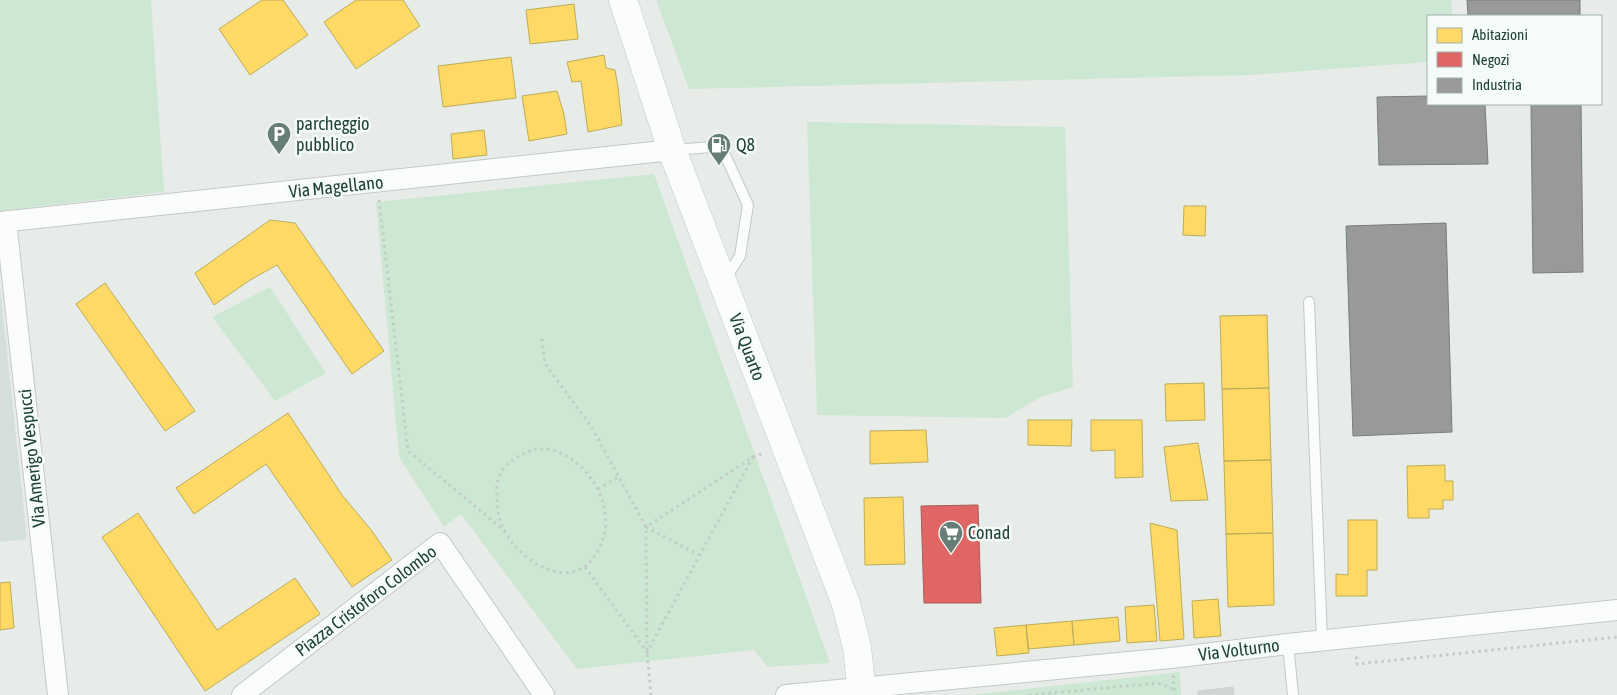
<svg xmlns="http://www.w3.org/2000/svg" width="1617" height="695" font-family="'Asap Condensed',sans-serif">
  <rect width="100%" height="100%" fill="#e7ece9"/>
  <path fill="#d4dfd9" d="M 0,286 L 27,539 L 0,542 Z"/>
  <path fill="#cee7d3" d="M 0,0 L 151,0 L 164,192 L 0,211 Z
    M 656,0 L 1451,0 L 1452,16 L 1428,16 L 1428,62 L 1251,75 L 689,89 Z
    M 807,122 L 1065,127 L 1073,387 L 1041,397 L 1005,418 L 817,415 Z
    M 654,174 L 830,663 L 768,667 L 754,650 L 577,669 L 461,514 L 444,527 L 399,457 L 376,202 Z
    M 270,287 L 326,373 L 275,401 L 212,317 Z
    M 1180,672 L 1181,695 L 970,695 Z"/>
  <path fill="#ffd966" stroke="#bcac58" d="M 262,0 L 283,0 L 308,35 L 250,75 L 219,29 Z
    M 356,0 L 403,0 L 420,26 L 356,69 L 324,22 Z
    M 574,4 L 578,39 L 530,44 L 526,10 Z
    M 604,55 L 606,68 L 615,70 L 618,87 L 622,125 L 588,132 L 581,81 L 572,82 L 567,62 Z
    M 511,57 L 516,98 L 443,107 L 438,66 Z
    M 557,91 L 564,114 L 567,134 L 529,141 L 522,96 Z
    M 484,130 L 487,155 L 453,159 L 451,134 Z
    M 1184,206 L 1206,206 L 1205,236 L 1183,235 Z
    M 270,220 L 295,223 L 384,351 L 352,374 L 277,265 L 250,280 L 214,305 L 195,273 Z
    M 105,283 L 195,411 L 165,431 L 76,304 Z
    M 1267,315 L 1269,388 L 1222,389 L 1220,316 Z
    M 1204,383 L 1205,420 L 1166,421 L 1165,384 Z
    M 1269,388 L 1271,460 L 1224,461 L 1222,389 Z
    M 288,413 L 342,495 L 372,531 L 392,560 L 352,587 L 266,464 L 194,514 L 176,488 Z
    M 1028,420 L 1072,420 L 1071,446 L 1028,445 Z
    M 1091,420 L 1142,420 L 1143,477 L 1115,478 L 1115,450 L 1091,451 Z
    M 926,430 L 928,462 L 870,464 L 870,431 Z
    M 1198,443 L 1208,500 L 1171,501 L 1164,447 Z
    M 1271,460 L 1273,533 L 1226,534 L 1224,461 Z
    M 1445,465 L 1445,481 L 1453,481 L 1453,500 L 1443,500 L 1443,509 L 1429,509 L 1429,518 L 1408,518 L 1407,466 Z
    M 903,497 L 905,564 L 865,565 L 864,498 Z
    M 138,513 L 217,630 L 295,578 L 320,614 L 205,691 L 102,537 Z
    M 1348,520 L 1377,520 L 1377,570 L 1367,570 L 1367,596 L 1336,596 L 1336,574 L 1348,575 Z
    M 1150,523 L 1177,530 L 1184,639 L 1160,641 Z
    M 1273,533 L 1274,605 L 1228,607 L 1226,534 Z
    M 10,582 L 14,628 L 0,630 L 0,583 Z
    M 1218,599 L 1221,636 L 1194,638 L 1192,601 Z
    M 1154,605 L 1157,641 L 1127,643 L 1125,607 Z
    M 1118,617 L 1120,641 L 1074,645 L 1072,621 Z
    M 1072,621 L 1074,645 L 1028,649 L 1026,625 Z
    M 1026,625 L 1029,653 L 997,656 L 994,628 Z"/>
  <path fill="#e06666" stroke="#a65c58" d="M 978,505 L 981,603 L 924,603 L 921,506 Z"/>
  <path fill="#999" stroke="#757f7c" d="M 1467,0 L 1580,0 L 1580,16 L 1468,16 Z
    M 1428,96 L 1428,104 L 1485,104 L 1488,164 L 1379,165 L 1377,97 Z
    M 1531,104 L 1581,104 L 1583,272 L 1533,273 Z
    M 1446,223 L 1452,432 L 1353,436 L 1346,226 Z"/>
  <path fill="#ced5d2" stroke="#cfd5d2" d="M 1233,687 L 1234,695 L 1198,695 L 1198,691 Z"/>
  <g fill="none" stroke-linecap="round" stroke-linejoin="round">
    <defs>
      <path id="lane" d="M 673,150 L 712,147 L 725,155 L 748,205 L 740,256 L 726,278
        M 1309,302 L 1322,640
        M 1288,644 L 1293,695"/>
      <path id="street" d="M 6,221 L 58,695
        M 0,222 L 672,150
        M 242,695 L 440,543 L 544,695
        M 786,695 L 1171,658 L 1288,644 L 1617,610"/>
      <path id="secondary" d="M 623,0 L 672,150 L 846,604 L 857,647 L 862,695"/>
    </defs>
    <use href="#lane" stroke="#c3c9c6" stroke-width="12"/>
    <use href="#street" stroke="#c3c9c6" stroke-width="22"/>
    <use href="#secondary" stroke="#c2cac6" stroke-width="29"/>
    <path stroke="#c1ccc7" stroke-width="3" stroke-dasharray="2.5 4" stroke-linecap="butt" d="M 379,200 L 408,451 L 505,531
      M 542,339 L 545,364 L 591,426 L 646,527 L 647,652 L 651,695
      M 534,449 C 540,449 547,449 553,450 C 557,451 562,454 566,456 C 596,472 615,513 601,544 C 580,596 526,568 505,532 C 498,520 497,508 497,495 C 496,485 498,474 505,467 C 513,458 523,454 534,449 Z
      M 753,457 L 764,453
      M 598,489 L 618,477
      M 585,567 L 647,652 L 753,457 L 646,527 L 699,555
      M 1355,658 L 1357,658 L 1357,664 L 1617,637
      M 1175,677 L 1173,677 L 1175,695
      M 1029,695 L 1157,683 L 1164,685 L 1175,690"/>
    <use href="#lane" stroke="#fbfcfc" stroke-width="10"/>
    <use href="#street" stroke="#fbfcfc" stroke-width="20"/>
    <use href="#secondary" stroke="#fbfcfc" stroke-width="28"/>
  </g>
  <defs>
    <symbol id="parking-pin" viewBox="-11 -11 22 30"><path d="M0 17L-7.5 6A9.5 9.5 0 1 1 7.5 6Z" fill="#667e75" stroke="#f5fbf7"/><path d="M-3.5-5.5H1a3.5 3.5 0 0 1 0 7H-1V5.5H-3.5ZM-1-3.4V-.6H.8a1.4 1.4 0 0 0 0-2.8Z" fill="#fff"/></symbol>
    <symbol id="fuel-pin" viewBox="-11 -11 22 30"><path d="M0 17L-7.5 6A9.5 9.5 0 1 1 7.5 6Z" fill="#667e75" stroke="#f5fbf7"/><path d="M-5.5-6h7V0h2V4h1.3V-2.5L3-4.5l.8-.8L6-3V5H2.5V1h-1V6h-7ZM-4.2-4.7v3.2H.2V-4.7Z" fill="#fff"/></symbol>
    <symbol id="supermarket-pin" viewBox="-11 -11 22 30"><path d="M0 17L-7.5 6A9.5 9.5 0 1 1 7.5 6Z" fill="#667e75" stroke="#f5fbf7"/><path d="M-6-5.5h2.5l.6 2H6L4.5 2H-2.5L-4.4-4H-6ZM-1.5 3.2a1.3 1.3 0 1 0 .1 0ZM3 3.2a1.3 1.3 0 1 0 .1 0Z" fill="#fff"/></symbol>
  </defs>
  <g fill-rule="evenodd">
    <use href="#parking-pin" x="265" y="120" width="28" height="38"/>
    <use href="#fuel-pin" x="705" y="131" width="28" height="38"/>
    <use href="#supermarket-pin" x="937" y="519" width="28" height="38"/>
  </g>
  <g text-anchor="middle" stroke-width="5" stroke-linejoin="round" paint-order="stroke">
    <g font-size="18" fill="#204337" stroke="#f5fbf7" text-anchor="start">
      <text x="296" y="130">parcheggio<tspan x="296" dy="21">pubblico</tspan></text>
      <text x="736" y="151">Q8</text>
      <text x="968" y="539">Conad</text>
    </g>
    <g font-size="18" fill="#204337" stroke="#f5fbf7">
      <text transform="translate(336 187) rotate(-6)" y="6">Via Magellano</text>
      <text transform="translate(747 347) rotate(69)" y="6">Via Quarto</text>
      <text transform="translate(32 458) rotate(-96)" y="6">Via Amerigo Vespucci</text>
      <text transform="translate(366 601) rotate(-37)" y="6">Piazza Cristoforo Colombo</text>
      <text transform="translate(1239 650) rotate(-7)" y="6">Via Volturno</text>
    </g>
  </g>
  <rect x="1427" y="15" width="175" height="90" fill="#f5fbf7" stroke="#a0b1aa"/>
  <rect x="1437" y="28" width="25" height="15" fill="#ffd966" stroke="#a0b1aa"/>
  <text x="1472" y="40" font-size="15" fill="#204337">Abitazioni</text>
  <rect x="1437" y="52" width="25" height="15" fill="#e06666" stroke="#a0b1aa"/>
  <text x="1472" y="65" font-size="15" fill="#204337">Negozi</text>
  <rect x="1437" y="78" width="25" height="15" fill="#999999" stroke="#a0b1aa"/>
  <text x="1472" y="90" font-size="15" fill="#204337">Industria</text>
</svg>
